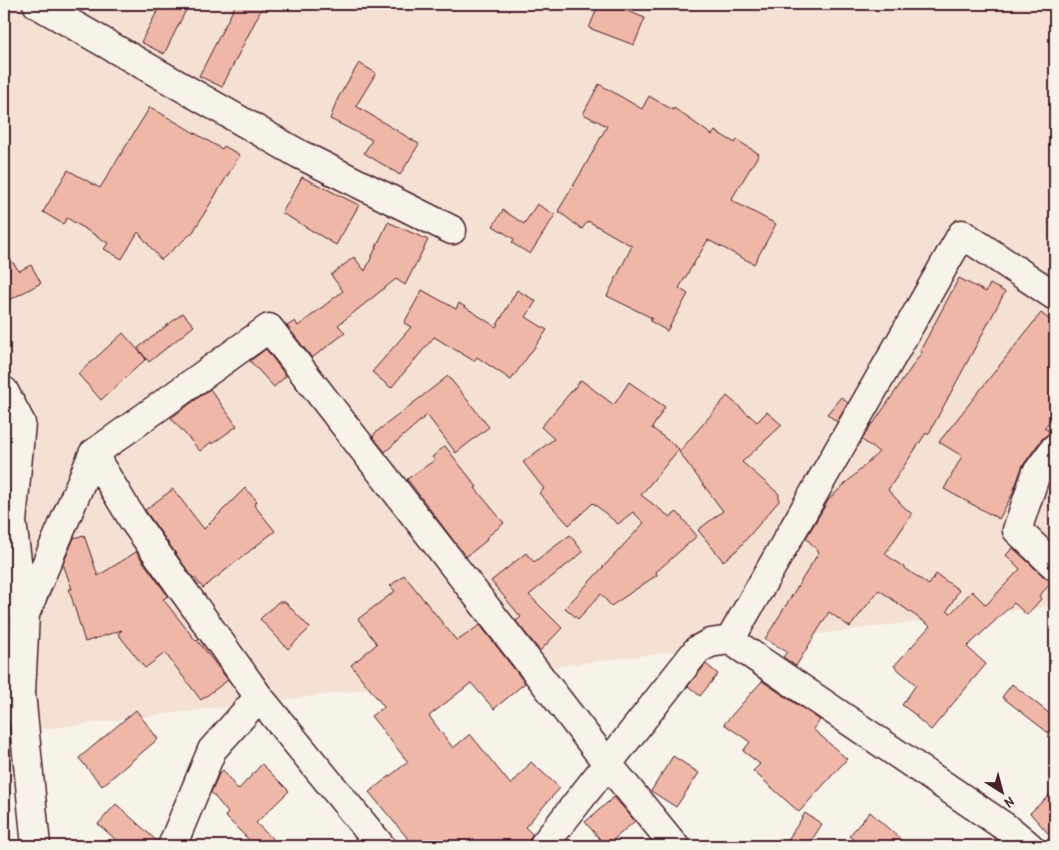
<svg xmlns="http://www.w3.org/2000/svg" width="1059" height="850" font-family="'Patrick Hand',sans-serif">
  <rect width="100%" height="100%" fill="#f7f3e8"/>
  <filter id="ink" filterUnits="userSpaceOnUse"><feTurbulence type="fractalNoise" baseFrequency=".02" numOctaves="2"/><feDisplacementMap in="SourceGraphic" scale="10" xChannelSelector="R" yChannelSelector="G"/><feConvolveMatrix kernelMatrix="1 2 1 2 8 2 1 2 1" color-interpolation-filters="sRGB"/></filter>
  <g filter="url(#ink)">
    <path fill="#f5e1d4" d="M 4,4 L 1055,4 L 1055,605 L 4,734 Z"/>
    <path fill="#efb7a7" stroke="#4a1f2b" d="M 161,4 L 189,4 L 164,54 L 141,42 Z
      M 236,4 L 264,4 L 222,87 L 199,76 Z
      M 599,4 L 610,4 L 645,18 L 634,45 L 589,28 Z
      M 359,63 L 376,73 L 356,106 L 419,144 L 400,175 L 364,153 L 372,140 L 330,119 L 338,98 Z
      M 599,84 L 642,109 L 649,96 L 673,110 L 674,108 L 712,135 L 715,131 L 735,143 L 737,140 L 759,154 L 731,200 L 776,224 L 754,264 L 708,240 L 679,288 L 688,294 L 667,331 L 650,321 L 652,318 L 607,296 L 632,246 L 588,221 L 582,229 L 558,211 L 585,166 L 607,126 L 583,114 Z
      M 150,107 L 222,149 L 224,146 L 240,155 L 193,232 L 161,260 L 138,232 L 122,259 L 104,249 L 108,243 L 67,218 L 63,224 L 43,212 L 68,170 L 100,188 Z
      M 302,177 L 359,205 L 336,245 L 282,213 Z
      M 537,204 L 555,215 L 530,254 L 512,243 L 514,239 L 493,226 L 503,210 L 524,224 Z
      M 388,222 L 428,240 L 405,285 L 396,279 L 338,325 L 345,333 L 312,358 L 287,326 L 295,321 L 298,326 L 343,291 L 331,275 L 354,257 L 365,271 Z
      M 4,250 L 19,271 L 31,265 L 41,283 L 4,303 Z
      M 959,278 L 986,292 L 990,284 L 1005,292 L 928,435 L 926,433 L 888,490 L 904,507 L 912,514 L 885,554 L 929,585 L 936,574 L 959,590 L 947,611 L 951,613 L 972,591 L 986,605 L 1020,569 L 1006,555 L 1013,548 L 1044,577 L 1053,581 L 1039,596 L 1041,599 L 1027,615 L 1014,603 L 967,647 L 986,664 L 931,730 L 916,717 L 917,716 L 902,705 L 916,685 L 894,666 L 930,626 L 879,590 L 850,627 L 829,612 L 796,666 L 783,657 L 787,652 L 765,639 L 819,552 L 806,538 L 829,499 L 879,452 L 862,440 L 872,423 L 873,424 L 922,352 L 920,351 Z
      M 422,290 L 456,309 L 459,303 L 496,327 L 517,290 L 536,301 L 526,317 L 547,330 L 511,380 L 477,357 L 474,361 L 434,337 L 391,388 L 372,372 L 411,327 L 404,323 Z
      M 183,313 L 194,326 L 149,362 L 138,348 Z
      M 1041,313 L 1055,324 L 1055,414 L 1044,428 L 1053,433 L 1048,434 L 1042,439 L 1023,465 L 1012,495 L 999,519 L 944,489 L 962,456 L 939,442 Z
      M 123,333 L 146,359 L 101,400 L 78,374 Z
      M 266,349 L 286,376 L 274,387 L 250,361 Z
      M 448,376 L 489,427 L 456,453 L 427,415 L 385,452 L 373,437 L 375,433 Z
      M 581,380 L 614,405 L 629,382 L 665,407 L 652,428 L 679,449 L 641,495 L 670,517 L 677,512 L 697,536 L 656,572 L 657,575 L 611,606 L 601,594 L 578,619 L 565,608 L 644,523 L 633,512 L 618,524 L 593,503 L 569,525 L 539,493 L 544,489 L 523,462 L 554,439 L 541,427 Z
      M 210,389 L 237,426 L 212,444 L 211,442 L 200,451 L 171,418 Z
      M 727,396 L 757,422 L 767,412 L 782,425 L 742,462 L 779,494 L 779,501 L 737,550 L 723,561 L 698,530 L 723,511 L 679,452 Z
      M 841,397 L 848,403 L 837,422 L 827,414 Z
      M 445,446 L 477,487 L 475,488 L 504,523 L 486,538 L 487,540 L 466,557 L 407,479 L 435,460 L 432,457 Z
      M 245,488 L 257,501 L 254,505 L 275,531 L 203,588 L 194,577 L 193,578 L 145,510 L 173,489 L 204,529 Z
      M 84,535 L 98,576 L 136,552 L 168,596 L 163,599 L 196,641 L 197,640 L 228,680 L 201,700 L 165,653 L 145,668 L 118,634 L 122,630 L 85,642 L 69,589 L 72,589 L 63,564 L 74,538 Z
      M 570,535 L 583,552 L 529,595 L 562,628 L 540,651 L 516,621 L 521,617 L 491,581 L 526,553 L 534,562 Z
      M 404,575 L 457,641 L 480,625 L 525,683 L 494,709 L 471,683 L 429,716 L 453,748 L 470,734 L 511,785 L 531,762 L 560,788 L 525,827 L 532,834 L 528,846 L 414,846 L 369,792 L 408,762 L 371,716 L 384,707 L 351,665 L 377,644 L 358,619 L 395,591 L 390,586 Z
      M 278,602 L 285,602 L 310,628 L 288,649 L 260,619 Z
      M 706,664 L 718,674 L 700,696 L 688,686 Z
      M 762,681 L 820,720 L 813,729 L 847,759 L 799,812 L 753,771 L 760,764 L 743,751 L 750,742 L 724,724 Z
      M 1012,684 L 1055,718 L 1055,738 L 1002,697 Z
      M 136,710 L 158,739 L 102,786 L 79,758 Z
      M 673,756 L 699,773 L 676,807 L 651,791 Z
      M 262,764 L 289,791 L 256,823 L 280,846 L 255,846 L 225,816 L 228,813 L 211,792 L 219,774 L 223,770 L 238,790 Z
      M 1055,790 L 1055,841 L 1030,813 Z
      M 614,797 L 635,821 L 606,846 L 585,822 Z
      M 116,804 L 157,841 L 157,846 L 123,846 L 98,824 Z
      M 870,812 L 908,846 L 861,846 L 849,836 Z
      M 805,813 L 822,824 L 808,846 L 784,846 Z"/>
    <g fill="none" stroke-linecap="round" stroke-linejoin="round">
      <defs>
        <path id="minor" d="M 37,4 L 299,154 L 452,230
          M 4,391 L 21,423 L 12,522 L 24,614
          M 1055,448 L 1036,474 L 1017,530 L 1055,566
          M 730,640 L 962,234 L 1055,296
          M 36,846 L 21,693 L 25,614 L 93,454
          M 172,846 L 212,750 L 259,697
          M 381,846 L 259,697 L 133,520 L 93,454 L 269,328 L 607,763 L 675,846
          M 543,846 L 697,650 L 710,643 L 730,640 L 1011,831 L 1029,846"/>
      </defs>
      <use href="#minor" stroke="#4a1f2b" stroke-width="31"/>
      <use href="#minor" stroke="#f7f3e8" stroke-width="28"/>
    </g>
  </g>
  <rect width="1059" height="850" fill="none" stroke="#f7f3e8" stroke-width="20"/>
  <rect x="10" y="10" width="1039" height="830" fill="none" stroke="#4a1f2b" stroke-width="2" filter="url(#ink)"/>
  <g transform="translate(1002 792) rotate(144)" stroke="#f7f3e8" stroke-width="4" paint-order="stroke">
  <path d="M0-4L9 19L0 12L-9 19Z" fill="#4a1f2b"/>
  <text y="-8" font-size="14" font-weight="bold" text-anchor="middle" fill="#4a1f2b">N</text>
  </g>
</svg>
